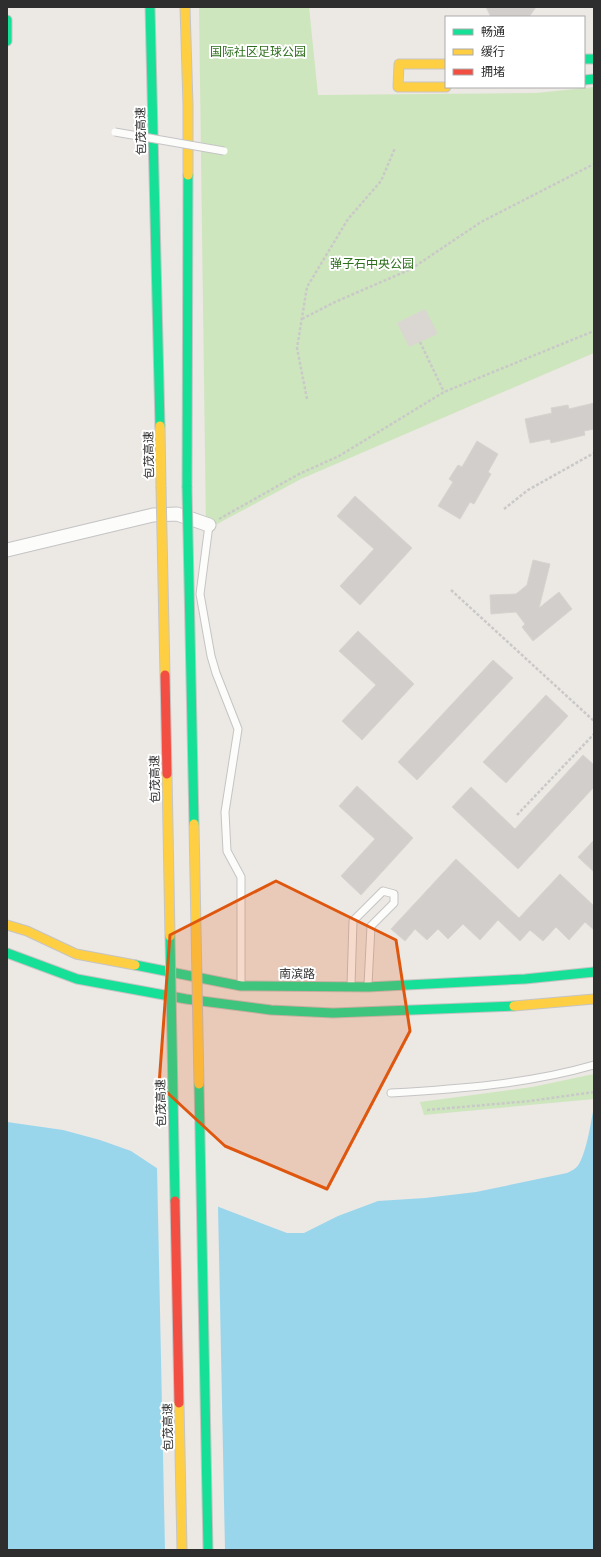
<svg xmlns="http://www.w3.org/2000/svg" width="601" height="1557" font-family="Jost,'Noto Sans SC',sans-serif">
  <rect width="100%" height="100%" fill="#ece8e4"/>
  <path fill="#cee6be" d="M 199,7 L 309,7 L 318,95 L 536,93 L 594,87 L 594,353 L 301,479 L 206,530 Z
    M 594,1074 L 594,1099 L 424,1115 L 420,1102 L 532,1087 Z"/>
  <path fill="#dad6d2" d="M 425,309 L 438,334 L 409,347 L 397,323 Z"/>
  <path fill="#99d6ec" d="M 594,1106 L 594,1550 L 7,1550 L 7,1122 L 63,1130 L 100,1140 L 131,1151 L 211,1204 L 287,1233 L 304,1233 L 338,1216 L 378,1201 L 425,1198 L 476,1192 L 567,1173 C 571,1171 576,1169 579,1164 C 587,1150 591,1122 594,1106 Z"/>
  <path fill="#ece8e4" d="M 157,1166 L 212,1202 L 218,1205 L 225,1550 L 165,1550 Z"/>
  <path fill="#d1cecb" stroke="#d7d4d0" d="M 486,7 L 536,7 L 529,17 L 491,17 Z
    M 594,403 L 594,429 L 584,431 L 585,435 L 551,443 L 550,439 L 530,443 L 525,419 L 552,413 L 551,408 L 568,405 L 569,409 Z
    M 477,441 L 498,454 L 488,472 L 491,474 L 474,504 L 470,502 L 460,519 L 438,506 L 453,482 L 449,479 L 458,465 L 462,467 Z
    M 355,496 L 412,548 L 360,605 L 340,586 L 374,549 L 337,516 Z
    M 533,560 L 550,564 L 539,608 L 559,592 L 572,609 L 533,641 L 522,627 L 525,624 L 516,612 L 491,614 L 490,595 L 516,594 L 527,585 Z
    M 358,631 L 414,684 L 362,740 L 342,721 L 376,685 L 339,651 Z
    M 493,660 L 513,678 L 417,780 L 398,762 Z
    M 546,695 L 568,716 L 506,783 L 483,762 Z
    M 583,755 L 594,765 L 594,787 L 518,869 L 452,807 L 471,787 L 515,829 Z
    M 357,786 L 413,838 L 361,895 L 341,876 L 375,839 L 339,806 Z
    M 594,840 L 594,872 L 578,857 Z
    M 456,859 L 519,918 L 560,874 L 594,906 L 594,930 L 585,922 L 569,940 L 556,927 L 543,941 L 530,930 L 520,941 L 498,920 L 480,940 L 463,924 L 448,939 L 438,929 L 427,940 L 415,929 L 405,941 L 391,929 Z"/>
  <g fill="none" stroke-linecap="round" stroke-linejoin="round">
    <defs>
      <path id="lane" d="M 209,525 L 200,594 L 211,656 L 216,673 L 238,729 L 225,812 L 227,851 L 241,877 L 241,983
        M 351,985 L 353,921 L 383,891 L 394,894 L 394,903 L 371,926 L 368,985
        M 391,1093 C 459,1089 528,1084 594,1065"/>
      <path id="street" d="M 7,550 L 153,515 L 177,514 L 209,525"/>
      <path id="fast" d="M 150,7 L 160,426
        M 7,20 L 7,41
        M 584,59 L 594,59
        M 584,80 L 594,79
        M 187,487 L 188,175
        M 7,953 L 77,979 L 186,999 L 271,1010 L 333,1013 L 514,1006
        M 135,965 L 241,986 L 368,987 L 525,979 L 594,972"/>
      <path id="slow" d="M 185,7 L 188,105 L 188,175
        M 446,64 L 399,64 L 398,87 L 446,87
        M 160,426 L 161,487
        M 7,925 L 27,931 L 76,954 L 135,965
        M 514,1006 L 594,999"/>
    </defs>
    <use href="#lane" stroke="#c5c4c5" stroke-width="9"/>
    <use href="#street" stroke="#c5c4c5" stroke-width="15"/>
    <use href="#fast" stroke="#c5c4c5" stroke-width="11"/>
    <use href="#slow" stroke="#c5c4c5" stroke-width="11"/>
    <path stroke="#c9c9c8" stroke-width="2.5" stroke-dasharray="3 2" stroke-linecap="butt" d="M 302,319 L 333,303 L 411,269 L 481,222 L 594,164
      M 420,342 L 444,392
      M 307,399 L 297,348 L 307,287 L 348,219 L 381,181 L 395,148
      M 504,509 L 528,490 L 594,453
      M 219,519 L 299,474 L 339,456 L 444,392 L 594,331
      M 451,590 L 594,721
      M 517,815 L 594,734
      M 427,1110 L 530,1101 L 594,1092"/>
    <use href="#lane" stroke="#fcfcfb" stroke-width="7"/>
    <use href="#street" stroke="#fcfcfb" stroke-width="13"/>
    <use href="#fast" stroke="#16e098" stroke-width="9"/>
    <use href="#slow" stroke="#ffcf43" stroke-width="9"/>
    <defs>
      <path id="lane-bridge" d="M 115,132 L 224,151"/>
      <path id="fast-bridge" d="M 187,487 L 194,824
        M 170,936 L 175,1201
        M 199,1084 L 208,1550"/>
      <path id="slow-bridge" d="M 161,487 L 165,675
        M 167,774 L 170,936
        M 194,824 L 199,1084
        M 179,1403 L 182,1550"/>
      <path id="jam-bridge" d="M 165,675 L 167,774
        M 175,1201 L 179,1403"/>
    </defs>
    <use href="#lane-bridge" stroke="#c5c4c5" stroke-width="9" stroke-linecap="butt"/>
    <use href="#fast-bridge" stroke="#c6c5c4" stroke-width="11" stroke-linecap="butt"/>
    <use href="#slow-bridge" stroke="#c6c5c4" stroke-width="11" stroke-linecap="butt"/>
    <use href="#jam-bridge" stroke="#c6c5c4" stroke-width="11" stroke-linecap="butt"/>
    <use href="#lane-bridge" stroke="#fcfcfb" stroke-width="7"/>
    <use href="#fast-bridge" stroke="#16e098" stroke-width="9"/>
    <use href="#slow-bridge" stroke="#ffcf43" stroke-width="9"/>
    <use href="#jam-bridge" stroke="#f24e42" stroke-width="9"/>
  </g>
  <path fill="#df570e" fill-opacity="0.2" stroke="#df570e" stroke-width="3" stroke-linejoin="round" d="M 276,881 L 396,940 L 410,1031 L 327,1189 L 225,1146 L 159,1085 L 170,935 Z"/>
  <g text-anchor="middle" stroke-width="4" stroke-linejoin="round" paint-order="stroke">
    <g font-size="12" fill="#2c6e1b" stroke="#fff">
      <text x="258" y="56">国际社区足球公园</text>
      <text x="372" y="268">弹子石中央公园</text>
    </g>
    <g font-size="12" fill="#2e2e2e" stroke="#fff">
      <text transform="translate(141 131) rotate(-91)" y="4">包茂高速</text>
      <text transform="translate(149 455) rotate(-91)" y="4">包茂高速</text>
      <text transform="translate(155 779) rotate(-91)" y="4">包茂高速</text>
      <text transform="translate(297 974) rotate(1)" y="4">南滨路</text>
      <text transform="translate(161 1103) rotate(-91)" y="4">包茂高速</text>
      <text transform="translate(168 1427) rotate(-91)" y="4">包茂高速</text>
    </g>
  </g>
  <rect width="601" height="1557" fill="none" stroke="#2e2e2e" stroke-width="16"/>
  <rect x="445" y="16" width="140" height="72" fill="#ffffff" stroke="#ababab"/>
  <rect x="453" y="29" width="20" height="6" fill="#16e098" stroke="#ababab"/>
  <text x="481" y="36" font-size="12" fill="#2e2e2e">畅通</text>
  <rect x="453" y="49" width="20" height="6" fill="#ffcf43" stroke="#ababab"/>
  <text x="481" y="56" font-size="12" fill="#2e2e2e">缓行</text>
  <rect x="453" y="69" width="20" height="6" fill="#f24e42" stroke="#ababab"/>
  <text x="481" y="76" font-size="12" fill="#2e2e2e">拥堵</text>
</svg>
